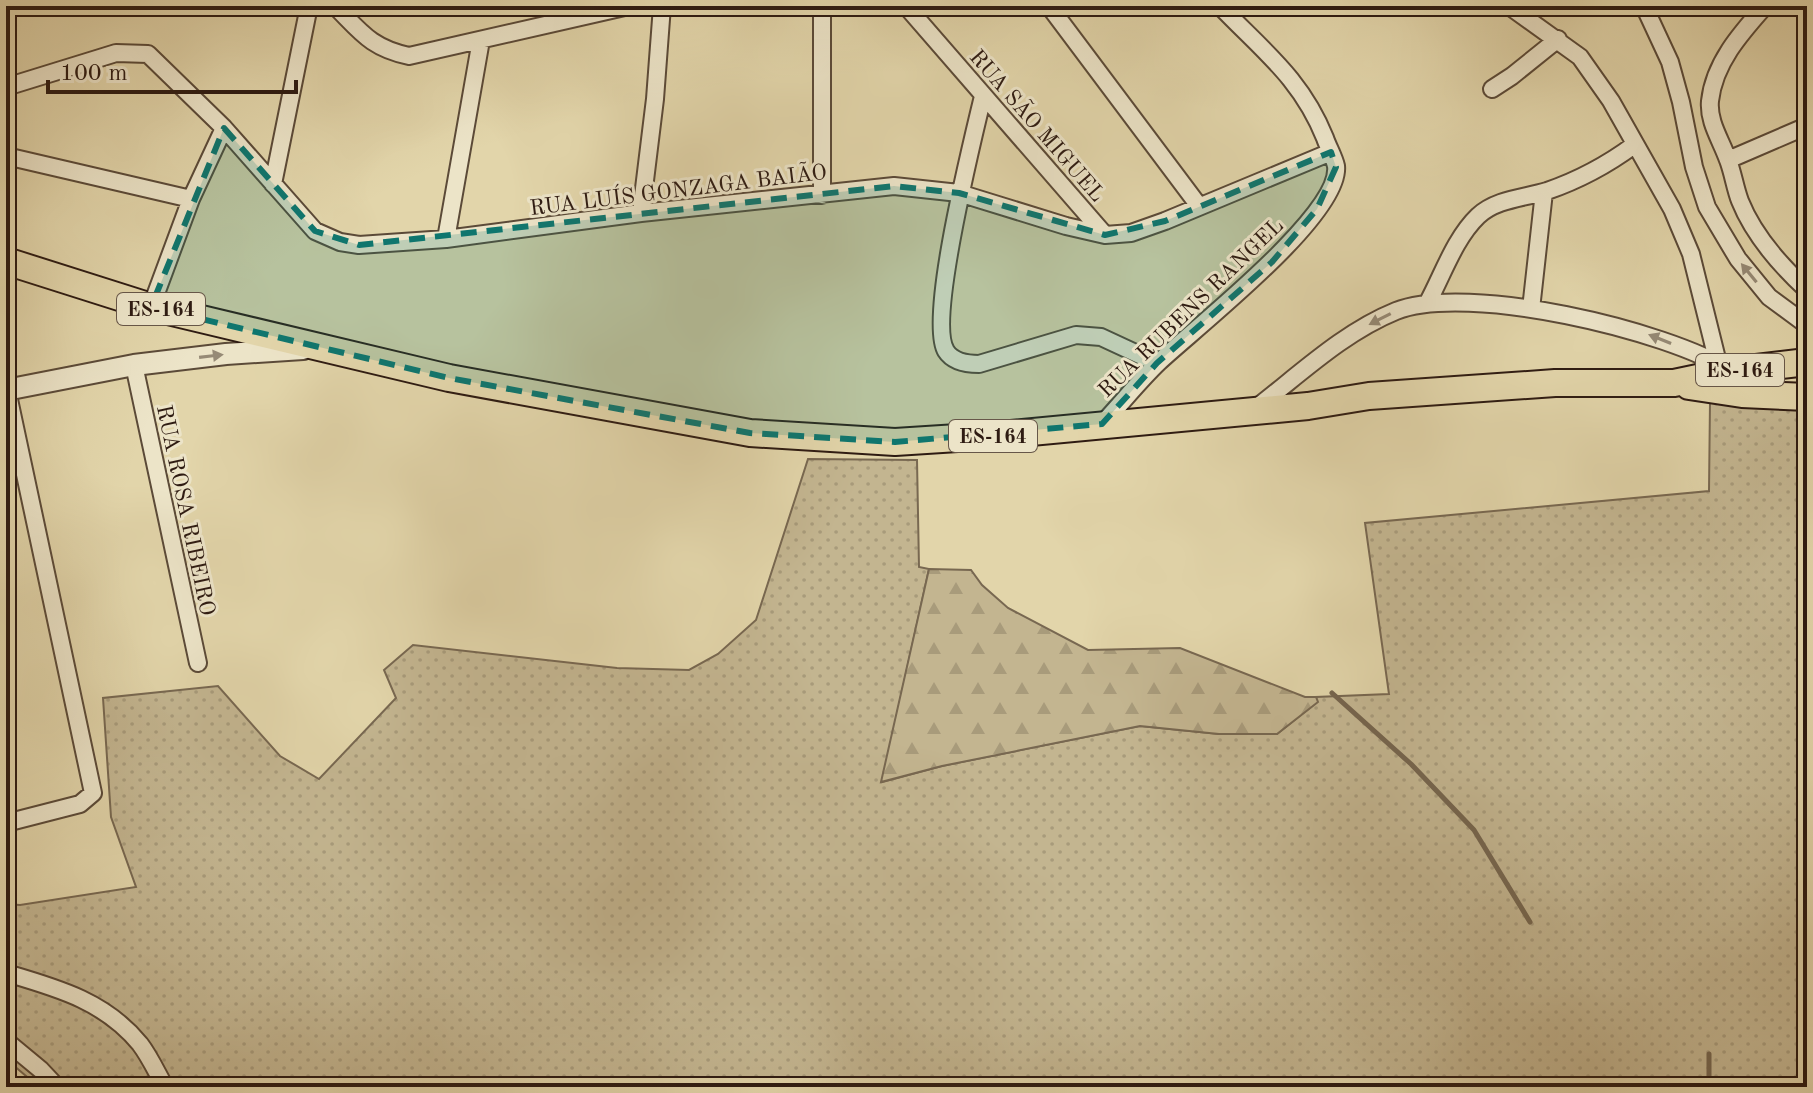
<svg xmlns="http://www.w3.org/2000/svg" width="1813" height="1093" font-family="'Old Standard TT',serif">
  <defs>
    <pattern id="grass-dots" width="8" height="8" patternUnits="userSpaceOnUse" patternTransform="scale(2)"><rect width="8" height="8" fill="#c3b590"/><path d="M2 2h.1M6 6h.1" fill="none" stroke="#a89b7b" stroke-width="1.8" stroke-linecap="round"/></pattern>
    <pattern id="forest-firs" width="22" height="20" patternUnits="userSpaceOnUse" patternTransform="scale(2)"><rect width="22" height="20" fill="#c3b590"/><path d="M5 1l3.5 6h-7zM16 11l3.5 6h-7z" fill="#a89b7b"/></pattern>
  </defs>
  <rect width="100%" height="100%" fill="#e2d5aa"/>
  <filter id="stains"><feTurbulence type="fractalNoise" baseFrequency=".0025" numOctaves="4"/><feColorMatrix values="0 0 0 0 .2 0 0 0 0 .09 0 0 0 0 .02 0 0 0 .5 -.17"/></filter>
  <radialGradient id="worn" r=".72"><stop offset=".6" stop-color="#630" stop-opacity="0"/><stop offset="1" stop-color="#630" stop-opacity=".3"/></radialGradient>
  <path fill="url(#grass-dots)" stroke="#786851" stroke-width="2" d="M 1710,402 L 1807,408 L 1807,1087 L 39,1087 L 6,1059 L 6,904 L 20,905 L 136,887 L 111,817 L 103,698 L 218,686 L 280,756 L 319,779 L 396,698 L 384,670 L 413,645 L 617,668 L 689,670 L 718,654 L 756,620 L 808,459 L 917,460 L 919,567 L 929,569 L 882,782 L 942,766 L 1140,726 L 1219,734 L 1277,734 L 1317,702 L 1316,697 L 1389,694 L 1365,523 L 1709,491 Z"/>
  <path fill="url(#forest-firs)" stroke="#786851" stroke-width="2" d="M 929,569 L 971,570 L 982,585 L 1008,608 L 1088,650 L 1180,648 L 1305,697 L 1316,697 L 1318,702 L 1277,734 L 1219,734 L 1140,726 L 942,766 L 881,782 Z"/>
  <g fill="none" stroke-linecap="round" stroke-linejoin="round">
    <path stroke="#75654e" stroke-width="5" d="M 1332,693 L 1411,764 L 1474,830 L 1530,922
      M 1709,1087 L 1709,1054"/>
    <defs>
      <path id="minor" d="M 335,6 C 361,32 371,48 409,56 L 629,6
        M 822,6 L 822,195
        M 906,6 L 1105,235
        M 1049,6 L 1199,206
        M 1509,6 L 1580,57 L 1611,101 L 1672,209 L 1691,254 L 1718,363
        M 1644,6 L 1670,62 L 1681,102 L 1694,167 L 1707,207 L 1738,259 L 1769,297 L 1807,325
        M 1765,6 C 1741,33 1714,63 1710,101 C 1708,122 1721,140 1728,160 C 1733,173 1735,188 1740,201 C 1754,236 1780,265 1807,290
        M 6,87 L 116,53 L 148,54 L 224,128 L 315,231 L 340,242 L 359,245 L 446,239 L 641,213 L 894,186 L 959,193 L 1066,226 L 1105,235 L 1131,233 L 1165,221 L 1331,152
        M 1492,89 L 1512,76 L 1558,39
        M 983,96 C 973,139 927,320 946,351 C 953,362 967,364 979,364 L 1076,335 L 1101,337 L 1157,363
        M 6,156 L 191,199
        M 1728,160 L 1807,126
        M 273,184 L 309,6
        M 641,213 L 655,99 L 662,6
        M 446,239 L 481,40
        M 1428,302 C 1443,274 1455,238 1478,216 C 1496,199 1524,198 1547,191 C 1579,180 1607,165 1634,145
        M 151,307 L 191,199 L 224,128
        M 1531,309 L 1544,192
        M 134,365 L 198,663
        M 1256,408 C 1300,374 1344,332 1396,311 C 1467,283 1667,330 1731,371
        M 1102,424 C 1121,404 1139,381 1159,362 C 1194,329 1342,214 1336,166 C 1334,157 1328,147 1325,138 C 1301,78 1262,50 1220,6
        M 6,823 L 80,804 L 93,793 L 7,390
        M 6,973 C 57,988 105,1001 140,1044 C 150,1057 157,1073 165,1087
        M 6,1041 L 41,1070 L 57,1087"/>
      <path id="tertiary" d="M 6,390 L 134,365 L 226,354 L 303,349"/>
      <path id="trunk" d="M 6,261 L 151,307 L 449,378 L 750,433 L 895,442 L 989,436 L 1308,406 L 1369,396 L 1555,383 L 1674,383 L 1731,371 L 1807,362
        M 1689,386 L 1742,394 L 1807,397"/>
    </defs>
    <use href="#minor" stroke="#5b4a38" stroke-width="20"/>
    <use href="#tertiary" stroke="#5b4a38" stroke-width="24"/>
    <use href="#trunk" stroke="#2e1b12" stroke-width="30"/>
    <use href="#minor" stroke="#ece4c8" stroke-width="16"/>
    <use href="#tertiary" stroke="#ece4c8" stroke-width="20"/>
    <use href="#trunk" stroke="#e2d5aa" stroke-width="26"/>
  </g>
  <defs><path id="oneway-solid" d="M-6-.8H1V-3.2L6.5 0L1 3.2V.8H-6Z" transform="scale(2)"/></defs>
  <g fill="#968a76">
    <use href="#oneway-solid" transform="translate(1749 273) rotate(-129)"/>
    <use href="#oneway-solid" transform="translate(1380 319) rotate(153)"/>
    <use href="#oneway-solid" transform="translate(1660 339) rotate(-158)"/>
    <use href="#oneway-solid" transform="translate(211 356) rotate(-7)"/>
  </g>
  <path fill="#0f766e" fill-opacity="0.2" stroke="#0f766e" stroke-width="6" stroke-dasharray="16 10" stroke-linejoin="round" d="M 224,128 L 315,231 L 359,245 L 894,186 L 959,193 L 1105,235 L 1165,221 L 1331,152 L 1336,167 L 1317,209 L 1272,262 L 1157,363 L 1102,424 L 895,442 L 750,433 L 449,378 L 151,307 Z"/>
  <g text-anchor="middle" stroke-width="6" stroke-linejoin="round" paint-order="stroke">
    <g fill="#ece4c8" stroke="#675749" stroke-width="2">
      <rect x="117" y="293" width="88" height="32" rx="6"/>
      <rect x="1696" y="354" width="88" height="32" rx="6"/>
      <rect x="949" y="420" width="88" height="32" rx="6"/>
    </g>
    <g font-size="20" font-weight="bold" fill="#2e1b12">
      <text x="161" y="316">ES-164</text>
      <text x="1740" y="377">ES-164</text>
      <text x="993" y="443">ES-164</text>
    </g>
    <g font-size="22" fill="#2e1b12" stroke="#ece4c8">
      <text transform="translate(1038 125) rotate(49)" y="8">RUA SÃO MIGUEL</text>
      <text transform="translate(678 189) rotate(-7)" y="8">RUA LUÍS GONZAGA BAIÃO</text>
      <text transform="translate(1190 307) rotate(-44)" y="8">RUA RUBENS RANGEL</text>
      <text transform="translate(187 510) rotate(78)" y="8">RUA ROSA RIBEIRO</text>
    </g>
  </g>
  <rect width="1813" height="1093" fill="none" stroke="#e2d5aa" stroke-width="32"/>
  <rect x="8" y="8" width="1797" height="1077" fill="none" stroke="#2e1b12" stroke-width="4"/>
  <rect x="16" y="16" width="1781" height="1061" fill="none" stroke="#2e1b12" stroke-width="2"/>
  <path d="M48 80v12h248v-12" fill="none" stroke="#2e1b12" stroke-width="4"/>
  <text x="60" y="80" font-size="24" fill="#2e1b12" stroke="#ece4c8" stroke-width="6" paint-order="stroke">100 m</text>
  <rect width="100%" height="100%" filter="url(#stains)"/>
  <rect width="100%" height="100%" fill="url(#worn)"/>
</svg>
